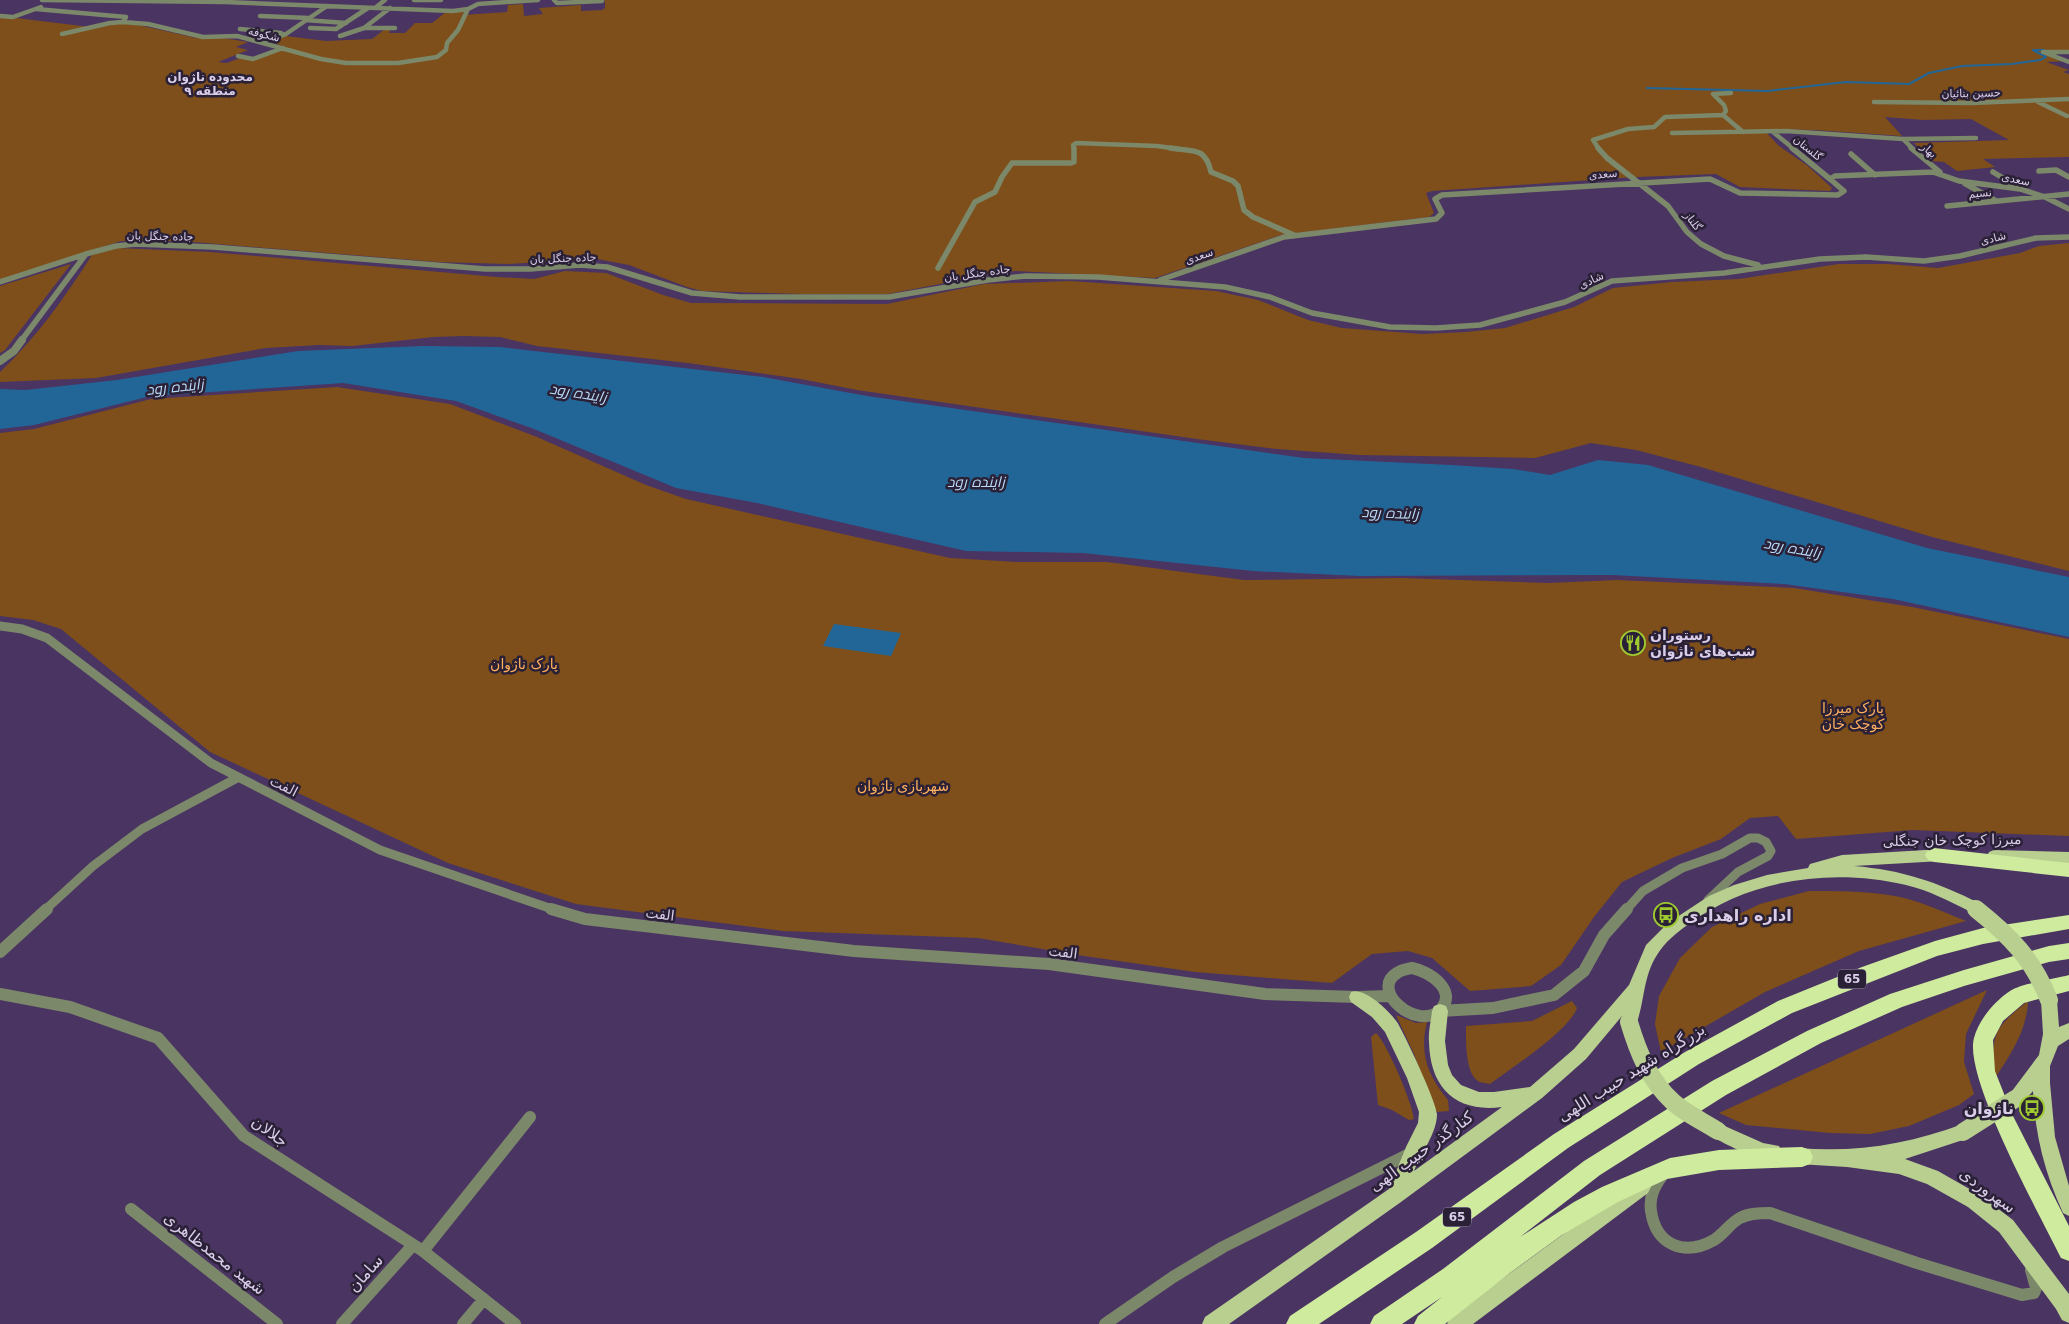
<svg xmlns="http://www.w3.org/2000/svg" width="2069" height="1324" font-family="'DejaVu Sans',Cairo,sans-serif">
  <rect width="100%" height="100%" fill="#4a3462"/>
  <path fill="#7e4f1a" d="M 603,0 L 2069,0 L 2069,52 L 2046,52 L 2069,61 L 2046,62 L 2069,70 L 2063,72 L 2069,74 L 2069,157 L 1983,159 L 1995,167 L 1957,171 L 1944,162 L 1932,161 L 1914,143 L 2009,140 L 1971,119 L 1924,120 L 1885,117 L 1902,136 L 1815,130 L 1763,129 L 1779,146 L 1808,166 L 1832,188 L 1830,191 L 1740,187 L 1716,174 L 1635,177 L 1432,191 L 1426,193 L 1434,213 L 1429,217 L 1281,235 L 1155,278 L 1015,271 L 976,277 L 888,294 L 799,294 L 702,291 L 687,287 L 629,265 L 597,259 L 508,264 L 438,262 L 181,241 L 121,241 L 0,280 L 0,18 L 16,18 L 90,27 L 110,23 L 134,24 L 196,38 L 223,38 L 248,42 L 236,47 L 248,50 L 218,62 L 227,63 L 240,58 L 253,60 L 287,48 L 271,42 L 286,36 L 326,41 L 372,39 L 384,30 L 390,30 L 389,33 L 405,33 L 415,23 L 432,23 L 446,12 L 465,10 L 463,15 L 507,12 L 508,5 L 523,4 L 524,16 L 543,14 L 539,8 L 581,5 L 581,11 L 602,10 L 605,8 L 605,1 Z
    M 2069,243 L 2069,571 L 1932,537 L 1701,467 L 1636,450 L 1591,443 L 1535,458 L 1359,455 L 1277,449 L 1197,439 L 857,390 L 801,379 L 688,363 L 537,346 L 500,337 L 464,336 L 433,337 L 352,346 L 319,345 L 266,348 L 96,378 L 0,382 L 0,372 C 37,337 65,297 92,255 L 117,248 L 210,252 L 497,277 L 534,279 L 565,271 L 606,273 L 663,295 L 691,303 L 887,304 L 984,284 L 1070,281 L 1216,291 L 1258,300 L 1308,320 L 1342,328 L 1422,334 L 1466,332 L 1505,328 L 1574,307 L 1613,288 L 1672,282 L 1739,279 L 1839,264 L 1888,264 L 1938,268 L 2020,253 L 2039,246 Z
    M 71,264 L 5,350 L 0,353 L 0,286 Z
    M 337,387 L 450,404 L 537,437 L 646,485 L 686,499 L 950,558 L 1017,562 L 1107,562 L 1244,580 L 1401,578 L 1549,583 L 1617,580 L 1794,588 L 1912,607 L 2069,639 L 2069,836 L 1913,830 L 1796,839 L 1778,816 L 1750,818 L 1721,839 L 1672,858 L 1622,882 L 1594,917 L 1561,965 L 1531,986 L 1470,991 L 1432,958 L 1408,951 L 1372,954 L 1332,983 L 1195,972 L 1084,956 L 978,938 L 783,931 L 576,904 L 448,863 L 210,752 L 61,629 L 33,620 L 0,616 L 0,433 L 34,429 L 151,399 Z
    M 1809,891 C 1835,891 1863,891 1889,895 C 1916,899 1941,911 1966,921 L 1859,951 L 1765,992 L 1661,1052 L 1655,1024 L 1659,996 L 1680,958 L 1712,927 L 1760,904 Z
    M 1987,990 L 1966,1034 L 1964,1062 L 1974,1094 L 1959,1105 L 1909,1126 L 1870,1134 L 1830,1133 L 1746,1125 L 1719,1113 Z
    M 1572,1001 L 1577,1008 C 1568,1032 1512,1067 1490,1084 C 1487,1083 1481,1083 1478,1081 C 1465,1073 1466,1040 1466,1026 L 1532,1021 Z
    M 2028,1001 C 2027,1030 2011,1054 1995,1078 C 1990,1035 1994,1028 2028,1001 Z
    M 1396,1015 L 1416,1023 L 1427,1022 C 1419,1054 1428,1076 1448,1100 L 1449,1111 L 1437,1112 L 1430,1099 L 1414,1054 Z
    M 1376,1033 C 1387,1043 1413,1104 1414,1119 L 1409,1120 L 1392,1110 L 1378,1105 L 1371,1037 Z"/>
  <path fill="#226698" d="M 424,346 L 500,347 L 763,377 L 867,396 L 1304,458 L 1451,465 L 1513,469 L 1550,475 L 1598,460 L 1648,465 L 1927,548 L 2069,577 L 2069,637 L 1893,599 L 1784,584 L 1612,575 L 1360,576 L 1253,571 L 1083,553 L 966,551 L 757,503 L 676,488 L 534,429 L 456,401 L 343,383 L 151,396 L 34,425 L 0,429 L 0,389 L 26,390 L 117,380 L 298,351 Z
    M 834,624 L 901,633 L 891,656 L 823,646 Z"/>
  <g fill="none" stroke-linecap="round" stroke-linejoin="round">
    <path stroke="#226698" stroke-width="2" d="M 1647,88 L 1768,91 L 1846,82 L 1909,84 L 1929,73 L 1962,66 L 2012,64 L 2040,60 L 2046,57 L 2033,50 L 2044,50"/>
    <path stroke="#7c886a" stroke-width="4.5" d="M 42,0 L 225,2 L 453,11 L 468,9 L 478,4 L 538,0
      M 414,0 L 441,0
      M 554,0 L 557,3 L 602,1
      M 375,8 L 385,0
      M 36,9 L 126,17 L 123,22 L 148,24 L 203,37 L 237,36 L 321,59 L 346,63 L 398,63 L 437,57 L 446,50 L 447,43 L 458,30 L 468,9
      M 0,16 L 13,17 L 41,7
      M 260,16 L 309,18
      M 305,20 L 346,23
      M 310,28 L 336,29 L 368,8
      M 364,28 L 395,28
      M 240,29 L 281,33
      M 62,34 L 110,23 L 123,22
      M 340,36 L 364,28 L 390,8
      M 262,42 L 286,34 L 327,6
      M 2069,52 L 2043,52 L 2069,62
      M 238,56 L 253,59 L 283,48
      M 1874,102 L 1971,103 L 2069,99
      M 2038,102 L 2067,116
      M 1723,115 L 1743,132
      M 1773,132 L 1794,149
      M 1672,133 L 1786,131 L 1903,139 L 1976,138
      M 1903,139 L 1913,149
      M 1074,149 L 1073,145 L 1076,143 L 1157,146 L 1178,149
      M 1599,149 L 1593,140 L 1628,129 L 1654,127 L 1665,117 L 1723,115 L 1726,111 L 1724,105 L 1713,94 L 1731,93"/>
    <path stroke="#7c886a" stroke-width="5.5" d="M 1170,148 C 1193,152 1205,146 1211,172 L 1233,181 L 1238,186 L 1244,210 L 1253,217 L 1294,235
      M 1598,148 L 1607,158 L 1668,206 L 1687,232 L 1701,244 L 1724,256 L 1758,265
      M 1792,148 L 1830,179
      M 1911,148 L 1940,172
      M 1851,154 L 1875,175
      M 2039,171 L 2056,170 L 2069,177
      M 1993,172 L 2016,186
      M 1964,183 L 1996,201
      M 1947,206 L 2069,194
      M 938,268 L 975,202 L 995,192 L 1002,177 L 1012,163 L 1071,163 L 1074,162 L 1074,148
      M 1160,280 L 1284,237 L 1436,219 L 1442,213 L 1435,199 L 1442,195 L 1710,179 L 1740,193 L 1838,195 L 1844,191 L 1830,179 L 1835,176 L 1933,172 L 1959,181 L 2020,189 L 2045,197 L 2069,209
      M 0,282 L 86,254 L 116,246 L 135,244 L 213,247 L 485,269 L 530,269 L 580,265 L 607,267 L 692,293 L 740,297 L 889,297 L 988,280 L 1026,276 L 1098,277 L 1225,287 L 1270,297 L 1312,313 L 1390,327 L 1436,328 L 1480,325 L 1565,302 L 1612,281 L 1724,273 L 1820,259 L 1866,257 L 1924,261 L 1960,256 L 2036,238 L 2069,237
      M 21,341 L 86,254"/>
    <path stroke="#7c886a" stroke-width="8" d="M 0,361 L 14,351 L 22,340"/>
    <path stroke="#7c886a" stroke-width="9" d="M 0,626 L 22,629 L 47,638 L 211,763 L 380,850 L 555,910
      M 45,910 L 93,866 L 142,829 L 237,778
      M 1626,910 L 1643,891 L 1682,868 L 1722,854 L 1750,838 L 1758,838 L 1766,842 L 1771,851 L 1768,856 L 1738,872 L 1708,900"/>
    <path stroke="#7c886a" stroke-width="12" d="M 551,909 L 585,919 L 854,951 L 1049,964 L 1265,994 L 1357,997 L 1390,996
      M 0,952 L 47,909
      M 1412,968 C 1429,971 1459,991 1440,1010 C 1417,1032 1369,990 1397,973 C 1401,970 1407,969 1412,968 Z
      M 0,994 L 70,1007 L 158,1038 L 244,1136 L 423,1251 L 515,1324
      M 1440,1011 L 1493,1008 L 1554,995 L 1584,971 L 1604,935 L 1627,909
      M 1662,1176 C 1654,1187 1649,1197 1651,1211 C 1656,1245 1684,1257 1714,1240 C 1724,1234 1730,1223 1740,1218 C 1749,1213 1760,1213 1770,1213 L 1917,1263 L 2022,1295 L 2034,1293 L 2036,1288 L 2031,1270
      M 131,1209 L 277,1324
      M 423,1251 L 530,1117
      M 342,1324 L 413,1245
      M 463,1324 L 484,1299
      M 1105,1324 L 1173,1277 L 1223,1247 L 1411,1153"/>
    <path fill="#b8cf90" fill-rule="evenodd" d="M 1942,849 L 1947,851 L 1949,855 L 1947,859 L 1942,861 L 1854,866 C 1902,870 1937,882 1979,903 L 1982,907 L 1979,911 L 1974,913 L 1969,911 C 1949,901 1928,890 1906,885 C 1834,868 1750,878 1689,924 C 1677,932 1665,942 1657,955 C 1642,978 1645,1005 1635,1027 L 1629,1029 L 1623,1027 L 1621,1022 L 1622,1016 L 1586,1059 L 1542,1098 L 1401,1202 L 1229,1324 L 1202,1324 L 1205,1317 L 1389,1189 L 1406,1147 L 1418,1123 L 1419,1112 L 1407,1078 L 1385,1032 L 1372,1017 L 1351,1002 L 1349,997 L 1351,992 C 1365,987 1389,1011 1397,1022 C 1405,1035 1436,1101 1437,1114 C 1437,1133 1421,1153 1414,1171 L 1502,1107 C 1456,1113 1430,1088 1429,1042 C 1428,1032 1431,1021 1432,1011 L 1434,1006 L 1440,1004 L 1446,1006 L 1448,1011 L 1445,1041 L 1448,1065 L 1452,1075 L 1461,1085 L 1479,1092 L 1494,1092 L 1530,1087 L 1574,1049 L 1629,985 L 1646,945 L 1668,923 L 1709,896 L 1734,885 L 1767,875 L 1808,868 L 1810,864 L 1842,855 Z
      M 1994,850 L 2069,852 L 2069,864 L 1994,862 L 1989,860 L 1987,856 L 1989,852 Z
      M 2049,993 L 2055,995 L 2057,1000 L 2059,1027 L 2069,1023 L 2069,1039 L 2058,1046 L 2050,1066 L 2050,1083 L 2055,1137 L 2069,1186 L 2069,1216 L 2063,1213 C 2045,1174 2035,1135 2033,1091 L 2021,1105 L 2015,1107 L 2009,1105 L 2006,1099 L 2039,1055 L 2043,1034 L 2041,1000 L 2043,995 Z
      M 1718,1123 L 1763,1143 L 1779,1146 L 1782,1152 L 1779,1158 C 1761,1165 1729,1145 1712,1137 L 1709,1131 L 1712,1125 Z
      M 1963,1124 L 1969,1126 L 1972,1132 L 1969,1138 L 1905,1159 L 1938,1171 L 1980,1195 L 2013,1220 L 2069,1294 L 2069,1323 L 2062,1320 L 2056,1309 L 1999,1232 L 1968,1207 L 1927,1184 L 1899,1174 L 1847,1167 L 1798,1164 L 1792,1162 L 1789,1156 L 1792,1150 L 1798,1148 C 1856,1153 1909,1144 1963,1124 Z
      M 1642,1178 L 1648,1181 L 1651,1187 L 1648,1193 L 1473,1324 L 1447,1324 L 1450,1317 L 1636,1181 Z"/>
    <path fill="#cfeb9e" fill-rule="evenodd" d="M 1934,848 L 2069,863 L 2069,877 L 1934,862 L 1928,860 L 1925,855 L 1928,850 Z
      M 2069,915 L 2069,929 L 1983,944 L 1937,956 L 1792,1013 L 1699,1064 L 1568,1148 L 1432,1248 L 1319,1324 L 1286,1324 L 1290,1316 L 1416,1232 L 1554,1134 L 1685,1052 L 1778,1001 L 1862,967 L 1935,941 L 1983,928 Z
      M 2069,943 L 2069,959 L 2049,962 L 1964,986 L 1902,1007 L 1821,1043 L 1726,1095 L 1600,1175 L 1520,1237 L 1574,1202 L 1602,1187 L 1670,1158 L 1719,1150 L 1802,1147 L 1810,1150 L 1813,1157 L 1810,1164 L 1802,1167 L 1719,1170 L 1667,1179 L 1618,1202 L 1562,1235 L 1510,1273 L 1445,1324 L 1414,1324 L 1418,1316 L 1442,1297 L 1402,1324 L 1370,1324 L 1374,1316 L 1443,1269 L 1584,1161 L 1712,1081 L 1807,1031 L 1890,994 L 1964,970 L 2049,946 Z
      M 2069,975 L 2069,991 L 2024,1003 L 2003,1021 L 1993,1040 L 1995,1071 L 2012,1114 L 2069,1226 L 2069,1261 L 2061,1258 C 2041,1217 1963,1077 1974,1038 C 1979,1019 1995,1001 2010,991 C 2022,983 2054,979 2069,975 Z"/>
    <path stroke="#b8cf90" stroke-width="13" d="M 1974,907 L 1978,910"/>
    <path stroke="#b8cf90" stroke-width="18" d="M 1976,909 C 2010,936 2033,959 2049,1000
      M 1629,1022 C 1638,1052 1649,1080 1673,1102 C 1685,1113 1704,1122 1718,1131
      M 1963,1132 L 2015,1099"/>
  </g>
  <defs>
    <symbol id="restaurant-ring" viewBox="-11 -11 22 22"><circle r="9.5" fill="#2b2137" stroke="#9eca2f" stroke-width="1.5"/><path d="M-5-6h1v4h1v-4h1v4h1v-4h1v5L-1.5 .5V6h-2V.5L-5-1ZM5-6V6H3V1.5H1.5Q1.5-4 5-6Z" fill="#9eca2f"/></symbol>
    <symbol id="bus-ring" viewBox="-11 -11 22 22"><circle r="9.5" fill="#2b2137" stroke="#9eca2f" stroke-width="1.5"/><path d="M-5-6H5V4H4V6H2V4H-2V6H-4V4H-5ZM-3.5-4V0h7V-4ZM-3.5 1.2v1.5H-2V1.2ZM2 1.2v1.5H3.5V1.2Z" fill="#9eca2f"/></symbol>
  </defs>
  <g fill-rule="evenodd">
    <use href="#restaurant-ring" x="1619" y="629" width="28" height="28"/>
    <use href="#bus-ring" x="1652" y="901" width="28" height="28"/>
    <use href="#bus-ring" x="2018" y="1094" width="28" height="28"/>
  </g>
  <g text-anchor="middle" stroke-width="5" stroke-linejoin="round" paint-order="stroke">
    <g font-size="11" fill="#d9cde9" stroke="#2b2137">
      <text transform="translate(264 34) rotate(14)" y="4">شکوفه</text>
      <text transform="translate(1971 93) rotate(-1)" y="4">حسین بنائیان</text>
      <text transform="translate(1808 148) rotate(39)" y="4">گلستان</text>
      <text transform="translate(1929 150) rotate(41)" y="4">بهار</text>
      <text transform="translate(1603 174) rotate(-5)" y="4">سعدی</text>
      <text transform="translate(2016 179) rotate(12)" y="4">سعدی</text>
      <text transform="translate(1980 193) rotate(-5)" y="4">نسیم</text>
      <text transform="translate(1693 221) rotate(53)" y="4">گلناز</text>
      <text transform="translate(160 236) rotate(1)" y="4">جاده جنگل بان</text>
      <text transform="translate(1993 238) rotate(-14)" y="4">شادی</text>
      <text transform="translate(1199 256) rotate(-19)" y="4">سعدی</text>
      <text transform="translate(563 258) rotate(-2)" y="4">جاده جنگل بان</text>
      <text transform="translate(977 273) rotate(-8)" y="4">جاده جنگل بان</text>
      <text transform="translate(1591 280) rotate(-25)" y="4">شادی</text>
    </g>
    <g font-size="12" font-weight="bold" fill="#d9cde9" stroke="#2b2137">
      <text x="210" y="81">محدوده ناژوان<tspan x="210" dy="14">منطقه ۹</tspan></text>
    </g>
    <g fill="#2b2137" stroke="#a599b4" stroke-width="1">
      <rect x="1838" y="969.5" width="28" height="19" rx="4"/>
      <rect x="1443" y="1207.5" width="28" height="19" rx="4"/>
    </g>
    <g font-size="12" font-weight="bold" fill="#d9cde9">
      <text x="1852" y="983">65</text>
      <text x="1457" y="1221">65</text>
    </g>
    <g font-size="14" font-weight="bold" fill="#d9cde9" stroke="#2b2137" text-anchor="start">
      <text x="1650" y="640">رستوران<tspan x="1650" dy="16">شب‌های ناژوان</tspan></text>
    </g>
    <g font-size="14" fill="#ffb05e" stroke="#2b2137">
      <text x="524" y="669">پارک ناژوان</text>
      <text x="1853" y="713">پارک میرزا<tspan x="1853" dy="16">کوچک خان</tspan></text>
      <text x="903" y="791">شهربازی ناژوان</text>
    </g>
    <g font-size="14" fill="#d9cde9" stroke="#2b2137">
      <text transform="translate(284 786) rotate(27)" y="5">الفت</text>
      <text transform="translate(1952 840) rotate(-1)" y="5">میرزا کوچک خان جنگلی</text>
      <text transform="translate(660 914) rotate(7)" y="5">الفت</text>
      <text transform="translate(1063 952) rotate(7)" y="5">الفت</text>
    </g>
    <g font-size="15" font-style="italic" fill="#b9daf8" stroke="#2b2137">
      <text transform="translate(175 387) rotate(-6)" y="5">زاینده رود</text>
      <text transform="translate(578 393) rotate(9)" y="5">زاینده رود</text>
      <text x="976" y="487">زاینده رود</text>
      <text transform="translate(1390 513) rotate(2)" y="5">زاینده رود</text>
      <text transform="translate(1792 548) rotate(10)" y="5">زاینده رود</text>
    </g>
    <g font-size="16" font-weight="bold" fill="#d9cde9" stroke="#2b2137" text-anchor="start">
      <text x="1684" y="921">اداره راهداری</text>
      <text x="2014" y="1114" text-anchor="end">ناژوان</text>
    </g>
    <g font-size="16" fill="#d9cde9" stroke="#2b2137">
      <text transform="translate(1631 1072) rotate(-32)" y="6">بزرگراه شهید حبیب اللهی</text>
      <text transform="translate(270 1131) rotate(36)" y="6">جلالان</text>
      <text transform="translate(1421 1151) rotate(-36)" y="6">کنارگذر حبیب الهی</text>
      <text transform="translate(1988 1190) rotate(36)" y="6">سهروردی</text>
      <text transform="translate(215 1253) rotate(38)" y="6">شهید محمدظاهری</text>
      <text transform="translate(365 1273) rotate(-48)" y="6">سامان</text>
    </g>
  </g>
</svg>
